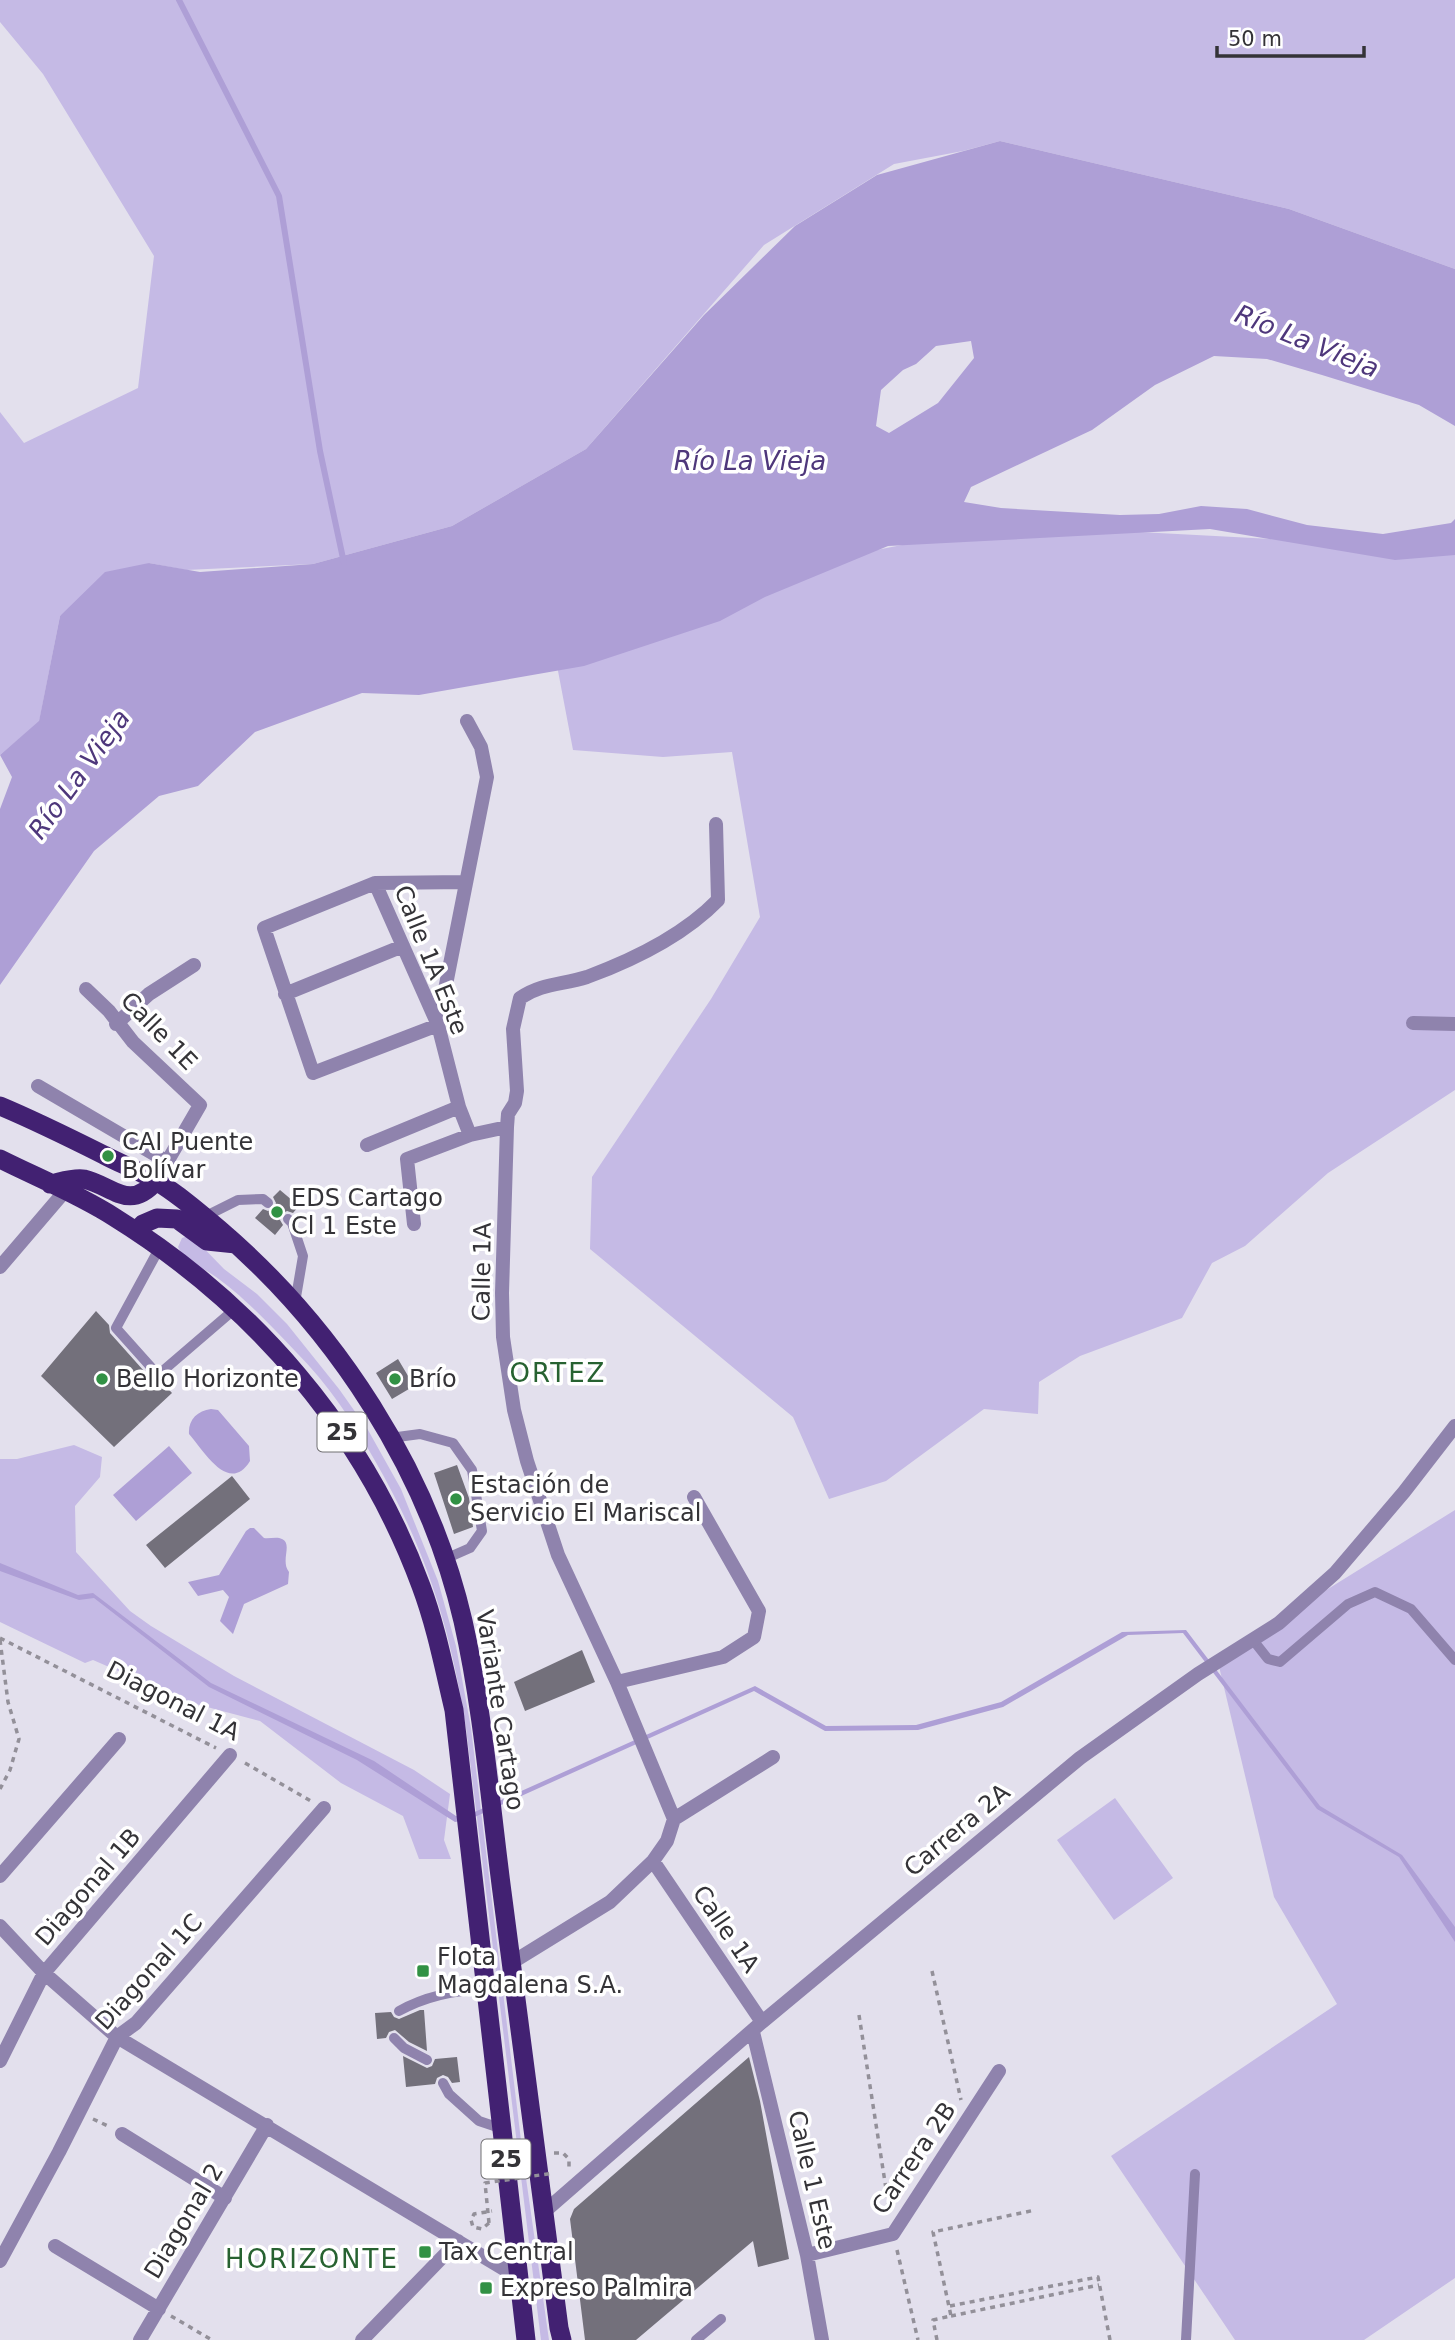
<svg xmlns="http://www.w3.org/2000/svg" width="1455" height="2340" font-family="'DejaVu Sans',sans-serif">
  <rect width="100%" height="100%" fill="#e3e0ed"/>
  <path fill="#c5bae5" d="M 0,0 L 1455,0 L 1455,269 L 1289,209 L 1000,141 L 963,151 L 894,164 L 764,245 L 586,449 L 452,526 L 313,564 L 186,570 L 149,563 L 60,616 L 39,722 L 0,755 L 0,412 L 24,443 L 138,388 L 154,256 L 43,74 L 0,22 Z
    M 1004,525 L 1390,545 L 1455,545 L 1455,1090 L 1328,1173 L 1245,1246 L 1212,1263 L 1182,1318 L 1080,1356 L 1039,1382 L 1038,1414 L 984,1409 L 886,1481 L 829,1499 L 793,1417 L 590,1249 L 592,1177 L 711,999 L 760,917 L 732,752 L 663,757 L 573,750 L 555,655 L 805,564 Z
    M 191,1235 L 224,1269 L 257,1294 L 287,1324 L 339,1389 L 368,1430 L 401,1489 L 438,1581 L 456,1646 L 471,1728 L 523,2157 L 549,2340 L 541,2340 L 466,1728 C 450,1626 426,1549 374,1459 C 352,1420 328,1384 296,1352 C 270,1325 242,1294 210,1273 C 199,1266 183,1260 178,1247 L 182,1238 Z
    M 74,1445 L 102,1457 L 100,1477 L 75,1506 L 76,1552 L 130,1611 L 151,1626 L 234,1676 L 414,1770 L 450,1794 L 444,1840 L 451,1859 L 419,1859 L 403,1816 L 341,1783 L 260,1721 L 192,1703 L 93,1660 L 85,1663 L 0,1622 L 0,1459 L 17,1459 Z
    M 1455,1510 L 1455,2278 L 1364,2340 L 1235,2340 L 1111,2156 L 1337,2004 L 1274,1897 L 1217,1658 Z
    M 1115,1798 L 1173,1878 L 1114,1920 L 1057,1840 Z"/>
  <path fill="#ae9fd6" fill-rule="evenodd" d="M 1000,141 L 1289,209 L 1455,269 L 1455,426 L 1419,405 L 1322,375 L 1267,359 L 1214,356 L 1155,385 L 1092,430 L 971,487 L 964,502 L 1001,508 L 1120,515 L 1159,514 L 1201,506 L 1247,509 L 1307,525 L 1383,534 L 1451,523 L 1455,519 L 1455,555 L 1395,560 L 1210,529 L 888,546 L 765,597 L 720,621 L 584,666 L 419,695 L 362,693 L 255,732 L 198,786 L 159,796 L 94,851 L 0,985 L 0,809 L 12,777 L 0,755 L 39,721 L 60,616 L 105,572 L 149,563 L 200,572 L 313,564 L 452,526 L 586,449 L 704,315 L 795,226 L 877,175 ZM 971,341 L 974,358 L 938,403 L 889,433 L 876,426 L 881,390 L 903,370 L 916,364 L 936,346 Z
    M 211,1409 L 218,1410 L 249,1446 L 250,1461 C 229,1495 204,1451 189,1434 C 188,1420 197,1411 211,1409 Z
    M 169,1446 L 192,1473 L 136,1521 L 113,1495 Z
    M 250,1528 L 254,1528 L 264,1538 C 270,1539 277,1536 282,1539 C 293,1544 280,1561 289,1572 L 288,1584 L 244,1604 L 233,1634 L 220,1621 L 229,1597 L 223,1590 L 198,1596 L 188,1582 L 219,1575 L 246,1531 Z
    M 0,1563 L 78,1595 L 93,1593 L 211,1683 L 374,1761 L 456,1816 L 468,1815 L 755,1686 L 826,1726 L 916,1725 L 1001,1702 L 1122,1632 L 1186,1630 L 1320,1806 L 1402,1855 L 1455,1927 L 1455,1942 L 1399,1857 L 1317,1809 L 1183,1633 L 1128,1635 L 1003,1707 L 918,1730 L 825,1731 L 754,1691 L 468,1820 L 455,1822 L 357,1760 L 209,1687 L 94,1598 L 79,1600 L 0,1571 Z"/>
  <g fill="none" stroke-linecap="round" stroke-linejoin="round">
    <path stroke="#ae9fd6" stroke-width="6" d="M 179,0 L 279,196 L 320,451 L 344,563"/>
  </g>
  <path fill="#73707b" d="M 280,1190 L 299,1206 L 293,1213 L 287,1211 L 282,1214 L 280,1220 L 283,1225 L 275,1235 L 255,1218 L 263,1209 L 268,1211 L 274,1208 L 276,1203 L 273,1197 Z
    M 96,1311 L 109,1325 L 110,1333 L 152,1380 L 156,1383 L 162,1382 L 172,1393 L 114,1447 L 41,1376 Z
    M 398,1359 L 414,1386 L 392,1399 L 376,1373 Z
    M 457,1465 L 469,1498 L 473,1527 L 454,1534 L 434,1473 Z
    M 232,1476 L 250,1499 L 165,1568 L 146,1545 Z
    M 582,1650 L 595,1682 L 525,1711 L 514,1682 Z
    M 420,2010 L 424,2010 L 427,2051 L 409,2042 L 395,2030 L 389,2032 L 386,2038 L 377,2039 L 375,2013 L 391,2012 L 394,2017 L 399,2019 Z
    M 403,2056 L 427,2068 L 432,2066 L 435,2059 L 457,2057 L 460,2082 L 452,2083 L 448,2077 L 443,2075 L 437,2078 L 435,2084 L 406,2087 Z
    M 749,2057 L 760,2101 L 789,2259 L 758,2267 L 753,2241 L 636,2340 L 585,2340 L 570,2219 L 574,2209 Z"/>
  <g fill="none" stroke-linecap="round" stroke-linejoin="round">
    <path stroke="#939099" stroke-width="3.5" stroke-dasharray="5 5" stroke-linecap="butt" d="M 0,1638 L 216,1748
      M 0,1640 L 8,1702 L 19,1739 L 10,1770 L 0,1789
      M 245,1763 L 311,1801
      M 932,1971 L 961,2100
      M 859,2015 L 889,2208
      M 93,2119 L 108,2126
      M 554,2153 L 563,2153 L 569,2159 L 569,2168
      M 489,2223 L 482,2229 L 473,2227 L 471,2220 L 474,2214 L 492,2211
      M 897,2250 L 918,2340
      M 950,2306 L 1098,2277 L 1110,2340
      M 171,2316 L 212,2340
      M 951,2316 L 1099,2285
      M 937,2340 L 933,2320 L 951,2316 L 933,2232 L 1035,2210"/>
    <path stroke="#8f83ad" stroke-width="10" d="M 204,1217 L 238,1200 L 263,1199 L 268,1203
      M 288,1219 L 292,1223 L 303,1256 L 295,1303
      M 160,1247 L 116,1328 L 158,1375 L 236,1308
      M 390,1438 L 420,1434 L 453,1443 L 472,1470 L 482,1531 L 470,1548 L 445,1559
      M 1253,1640 L 1268,1659 L 1280,1662 L 1348,1604 L 1375,1592 L 1411,1609 L 1455,1660
      M 399,2011 C 426,1996 455,1990 486,1989
      M 394,2038 L 404,2048 L 427,2060
      M 443,2083 L 449,2094 L 479,2121 L 503,2129
      M 696,2340 L 721,2319
      M 1186,2340 L 1195,2174"/>
    <path stroke="#8f83ad" stroke-width="14" d="M 466,882 L 375,883 L 264,928 L 313,1073 L 438,1025 L 487,777 L 481,747 L 467,721
      M 375,883 L 438,1025 L 459,1107 L 470,1135
      M 86,989 L 109,1011 L 133,1042 L 200,1105 L 156,1181
      M 285,994 L 403,946
      M 1413,1023 L 1455,1024
      M 116,1024 L 149,994 L 194,965
      M 38,1086 L 166,1161
      M 367,1145 L 459,1107
      M 414,1224 L 407,1159 L 470,1135 L 507,1127
      M 0,1267 L 65,1191
      M 617,1682 L 723,1657 L 754,1637 L 759,1611 L 694,1497
      M 674,1819 L 617,1682 L 558,1555 L 527,1461 L 514,1410 L 503,1337 L 502,1293 L 507,1127 L 508,1114 L 515,1103 L 517,1091 L 513,1029 L 520,998 C 542,983 562,985 587,977 C 633,960 684,935 718,900 L 716,824
      M 653,1861 L 762,2022
      M 0,1876 L 119,1739
      M 0,1926 L 44,1973 L 117,2037 L 519,2278
      M 511,1963 L 610,1902 L 653,1861 L 667,1841 L 674,1819 L 773,1757
      M 753,2032 L 807,2255 L 822,2340
      M 0,2061 L 44,1973 L 230,1755
      M 122,2134 L 225,2198
      M 544,2212 L 762,2022 L 1080,1758 L 1198,1674 L 1279,1623 L 1335,1573 L 1404,1492 L 1455,1426
      M 55,2246 L 159,2309
      M 807,2255 L 893,2234 L 999,2071
      M 0,2261 L 59,2152 L 117,2037 L 136,2023 L 324,1808
      M 140,2340 L 267,2125
      M 362,2340 L 458,2241"/>
    <path stroke="#422172" stroke-width="19" d="M 0,1106 C 36,1121 70,1138 104,1155 C 121,1164 140,1171 156,1181 C 178,1194 199,1212 219,1229 C 336,1329 428,1470 463,1621 C 483,1710 490,1801 502,1892 C 520,2037 540,2182 559,2328 L 562,2340
      M 0,1159 C 38,1178 78,1194 114,1217 C 254,1304 364,1431 421,1586 C 436,1626 444,1668 454,1710 L 526,2340
      M 50,1184 C 60,1182 74,1177 84,1179 C 113,1186 129,1212 156,1181
      M 136,1231 L 143,1224 L 157,1218 L 177,1219 L 207,1241 L 236,1244"/>
    <path stroke="#939099" stroke-width="3.5" stroke-dasharray="5 5" stroke-linecap="butt" d="M 489,2223 L 485,2183 L 554,2173"/>
  </g>
  <g fill="#319144" stroke="#fff" stroke-width="2.5">
    <circle cx="108" cy="1156" r="7"/>
    <circle cx="277" cy="1212" r="7"/>
    <circle cx="102" cy="1379" r="7"/>
    <circle cx="395" cy="1379" r="7"/>
    <circle cx="456" cy="1499" r="7"/>
    <rect x="416" y="1964" width="14" height="14" rx="3.5"/>
    <rect x="418" y="2245" width="14" height="14" rx="3.5"/>
    <rect x="479" y="2281" width="14" height="14" rx="3.5"/>
  </g>
  <g text-anchor="middle" stroke-width="7" stroke-linejoin="round" paint-order="stroke">
    <g fill="#fff" stroke="#717073" stroke-width="2">
      <rect x="317.5" y="1412.5" width="49" height="39" rx="5"/>
      <rect x="481.5" y="2139.5" width="49" height="39" rx="5"/>
    </g>
    <g font-size="23" font-weight="bold" fill="#343337">
      <text x="342" y="1440">25</text>
      <text x="506" y="2167">25</text>
    </g>
    <g font-size="24" fill="#343337" stroke="#fff">
      <text transform="translate(431 960) rotate(68)" y="8">Calle 1A Este</text>
      <text transform="translate(159 1031) rotate(46)" y="8">Calle 1E</text>
      <text transform="translate(482 1272) rotate(-89)" y="8">Calle 1A</text>
      <text transform="translate(173 1701) rotate(27)" y="8">Diagonal 1A</text>
      <text transform="translate(500 1710) rotate(81)" y="8">Variante Cartago</text>
      <text transform="translate(957 1830) rotate(-40)" y="8">Carrera 2A</text>
      <text transform="translate(88 1887) rotate(-49)" y="8">Diagonal 1B</text>
      <text transform="translate(726 1929) rotate(56)" y="8">Calle 1A</text>
      <text transform="translate(149 1972) rotate(-48)" y="8">Diagonal 1C</text>
      <text transform="translate(914 2158) rotate(-56)" y="8">Carrera 2B</text>
      <text transform="translate(812 2180) rotate(77)" y="8">Calle 1 Este</text>
      <text transform="translate(184 2221) rotate(-59)" y="8">Diagonal 2</text>
    </g>
    <g font-size="24" fill="#343337" stroke="#fff" text-anchor="start">
      <text x="122" y="1150">CAI Puente<tspan x="122" dy="28">Bolívar</tspan></text>
      <text x="291" y="1206">EDS Cartago<tspan x="291" dy="28">Cl 1 Este</tspan></text>
      <text x="116" y="1387">Bello Horizonte</text>
      <text x="409" y="1387">Brío</text>
      <text x="470" y="1493">Estación de<tspan x="470" dy="28">Servicio El Mariscal</tspan></text>
      <text x="437" y="1965">Flota<tspan x="437" dy="28">Magdalena S.A.</tspan></text>
      <text x="439" y="2260">Tax Central</text>
      <text x="500" y="2296">Expreso Palmira</text>
    </g>
    <g font-size="26" font-style="italic" fill="#4e377b" stroke="#fff">
      <text transform="translate(1307 341) rotate(22)" y="9">Río La Vieja</text>
      <text x="750" y="470">Río La Vieja</text>
      <text transform="translate(79 774) rotate(-54)" y="9">Río La Vieja</text>
    </g>
    <g font-size="26" letter-spacing="2" fill="#276231" stroke="#fff">
      <text x="558" y="1382">ORTEZ</text>
      <text x="312" y="2268">HORIZONTE</text>
    </g>
  </g>
  <path d="M1217 46v10h147v-10" fill="none" stroke="#343337" stroke-width="3.5"/>
  <text x="1228" y="46" font-size="21" fill="#343337" stroke="#ffffff" stroke-width="5" paint-order="stroke">50 m</text>
</svg>
